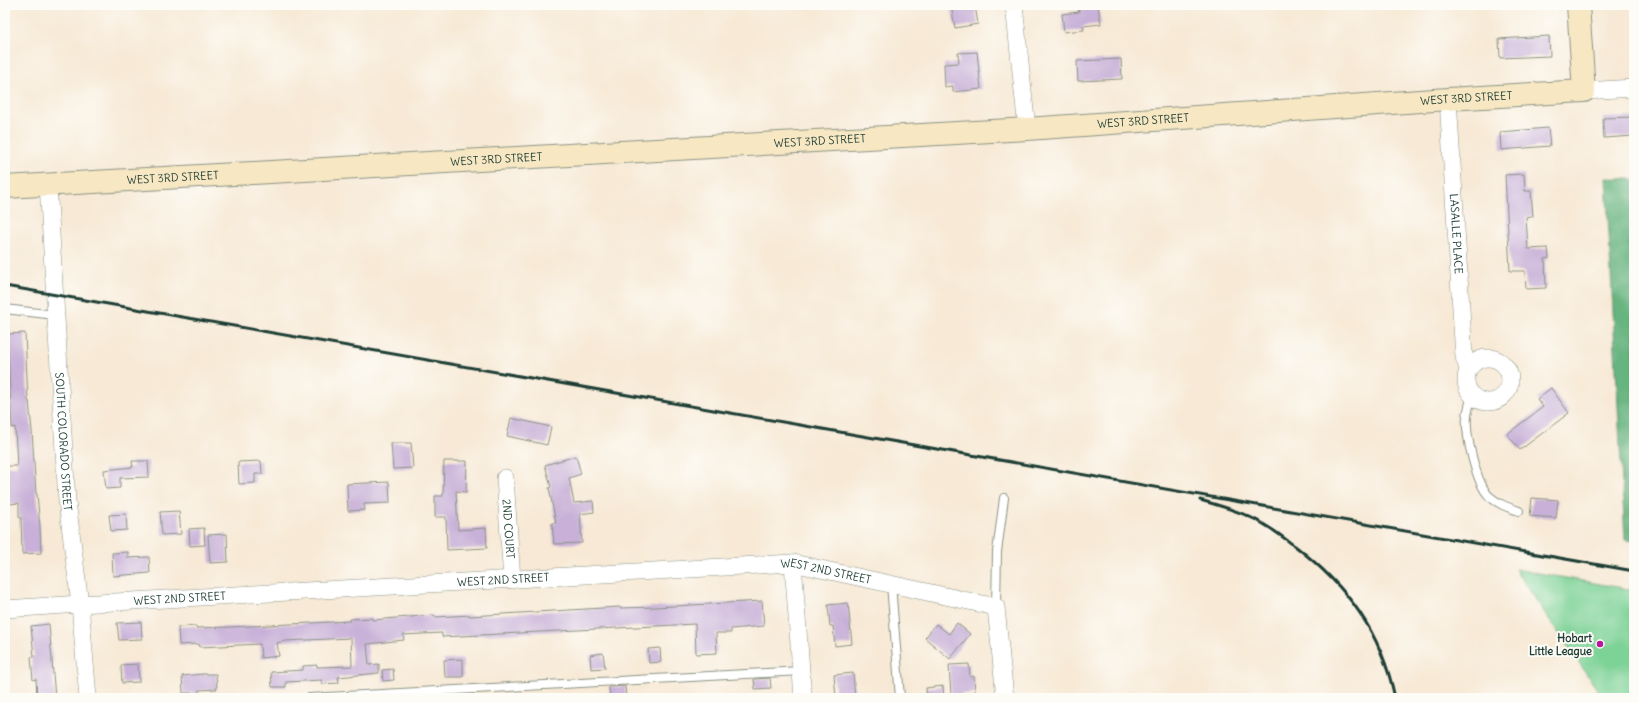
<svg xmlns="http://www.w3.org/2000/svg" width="1639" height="703" font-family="Delius,sans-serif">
  <rect width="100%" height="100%" fill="#fdfcf7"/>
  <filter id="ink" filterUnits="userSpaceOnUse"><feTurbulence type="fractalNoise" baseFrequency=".025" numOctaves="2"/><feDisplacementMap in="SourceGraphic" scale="8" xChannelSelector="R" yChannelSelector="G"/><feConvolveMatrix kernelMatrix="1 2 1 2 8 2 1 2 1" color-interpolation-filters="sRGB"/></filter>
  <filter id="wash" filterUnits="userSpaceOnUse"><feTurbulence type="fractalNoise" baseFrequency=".012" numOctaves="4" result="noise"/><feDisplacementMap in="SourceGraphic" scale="16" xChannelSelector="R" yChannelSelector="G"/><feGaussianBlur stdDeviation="0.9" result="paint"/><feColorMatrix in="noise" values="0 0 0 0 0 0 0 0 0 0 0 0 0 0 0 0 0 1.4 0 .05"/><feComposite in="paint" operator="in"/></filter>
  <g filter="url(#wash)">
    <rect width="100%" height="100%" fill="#f7e9d5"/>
    <path fill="#7dd296" stroke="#4e8865" d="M 1515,569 L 1634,590 L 1634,698 L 1603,698 Z"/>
    <path fill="#66b47f" stroke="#42785a" d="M 1606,178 L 1634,179 L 1634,541 L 1625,540 Z"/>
    <g id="blocks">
      <path fill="#c8b0d8" d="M 951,5 L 975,5 L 978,24 L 955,28 Z
        M 1078,5 L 1098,5 L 1101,24 L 1083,26 L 1084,30 L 1064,32 L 1062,14 L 1079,12 Z
        M 1549,36 L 1550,56 L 1500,58 L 1499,39 Z
        M 977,52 L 981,89 L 953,92 L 953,86 L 945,87 L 944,64 L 959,63 L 958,53 Z
        M 1121,59 L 1122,79 L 1078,81 L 1077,61 Z
        M 1634,117 L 1634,136 L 1604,138 L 1603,118 Z
        M 1548,128 L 1550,146 L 1501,150 L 1500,132 Z
        M 1524,174 L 1525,191 L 1531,191 L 1533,216 L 1526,217 L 1528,249 L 1548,248 L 1549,258 L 1545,259 L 1546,288 L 1526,289 L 1525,271 L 1510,271 L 1505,175 Z
        M 25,333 L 28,401 L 29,401 L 32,431 L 36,494 L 37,494 L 40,527 L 41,553 L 22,554 L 21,517 L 19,517 L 19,503 L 9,504 L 8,484 L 5,485 L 5,472 L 7,472 L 7,466 L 17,466 L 15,427 L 12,428 L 7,334 Z
        M 1551,388 L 1569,413 L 1520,450 L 1507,434 L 1543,407 L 1537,399 Z
        M 511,418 L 551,427 L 547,445 L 507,436 Z
        M 391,443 L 411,443 L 413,468 L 393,469 Z
        M 576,456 L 581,474 L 569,478 L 574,503 L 593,501 L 594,512 L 580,514 L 582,543 L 554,544 L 552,523 L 556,523 L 549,488 L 551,487 L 545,465 Z
        M 132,461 L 148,461 L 149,477 L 120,478 L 120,488 L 106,489 L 104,470 L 133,467 Z
        M 261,461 L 262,474 L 255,474 L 255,483 L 239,484 L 238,462 Z
        M 444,461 L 467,461 L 466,492 L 456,491 L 458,530 L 486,528 L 487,548 L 447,550 L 446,517 L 435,517 L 435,496 L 443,496 Z
        M 389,482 L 390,503 L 364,504 L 365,510 L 348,511 L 347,484 Z
        M 1532,498 L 1558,500 L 1556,518 L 1530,516 Z
        M 179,511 L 181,534 L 162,535 L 160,512 Z
        M 126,514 L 127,530 L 111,531 L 109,515 Z
        M 204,528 L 205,545 L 190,546 L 189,529 Z
        M 227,534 L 228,562 L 210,563 L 208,535 Z
        M 128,552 L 128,558 L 149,557 L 150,573 L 113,576 L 112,553 Z
        M 762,601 L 764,626 L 731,629 L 731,633 L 716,633 L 717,653 L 696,654 L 695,624 L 442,637 L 442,633 L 403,635 L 404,640 L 367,644 L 369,665 L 379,664 L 379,673 L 338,677 L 339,683 L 322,684 L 322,680 L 286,682 L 286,687 L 272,687 L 271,672 L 303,670 L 303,666 L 317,665 L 317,667 L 352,666 L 351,638 L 285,641 L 277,643 L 279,656 L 261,658 L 260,644 L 200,647 L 199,644 L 179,645 L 178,627 L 196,626 L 196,628 L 231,627 L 350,621 L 350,619 L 372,618 L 372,620 L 434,615 L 435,617 L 470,615 L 470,616 L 619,607 L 620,608 L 656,607 Z
        M 848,603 L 852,644 L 835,646 L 833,626 L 830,626 L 828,605 Z
        M 141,622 L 142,639 L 119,640 L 117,623 Z
        M 957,623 L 970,634 L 950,659 L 925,638 L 936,624 L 949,634 Z
        M 49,624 L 55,698 L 37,698 L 36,679 L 33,680 L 31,657 L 34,657 L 31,626 Z
        M 660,648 L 661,662 L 649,663 L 648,649 Z
        M 603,653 L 605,668 L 591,669 L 590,655 Z
        M 463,659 L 463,677 L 445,677 L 444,660 Z
        M 138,664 L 139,682 L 122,683 L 121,665 Z
        M 969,664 L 970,677 L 974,676 L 975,693 L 951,695 L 949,665 Z
        M 393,669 L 394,680 L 383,681 L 382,670 Z
        M 853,673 L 855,698 L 836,698 L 834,675 Z
        M 203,674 L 216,674 L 217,689 L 199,690 L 199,693 L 183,693 L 182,676 Z
        M 770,678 L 771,688 L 755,689 L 754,679 Z
        M 625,686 L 626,698 L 610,698 L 609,687 Z
        M 943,686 L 944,698 L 927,698 L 926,688 Z"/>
    </g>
  </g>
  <g filter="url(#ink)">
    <use href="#blocks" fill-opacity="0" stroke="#8b9384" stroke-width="1"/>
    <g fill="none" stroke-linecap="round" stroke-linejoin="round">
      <defs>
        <path id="lane" d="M 5,309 L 55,315
          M 1472,395 C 1470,402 1468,409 1467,416 C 1465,434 1476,483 1489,496 C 1498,504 1507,507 1519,511
          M 891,584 L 900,698
          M 996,607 L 997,552 L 1004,498
          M 309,698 L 801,671"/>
        <g id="street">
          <path d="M 1014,5 L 1027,129"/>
          <path d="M 1584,91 L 1634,88"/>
          <path id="s1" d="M 1448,99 L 1464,357 L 1468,369"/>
          <path id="s2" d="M 48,184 L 67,501 L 80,604 L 88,698"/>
          <circle cx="1488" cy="380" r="22"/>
          <path id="s3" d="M 505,478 L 512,580"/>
          <path d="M 793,563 L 803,698"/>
          <path id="s4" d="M 5,609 L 80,604 L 793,563 L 996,607 L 1005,698"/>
        </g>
        <g id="secondary">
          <path id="s5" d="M 5,187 L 1027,129 L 1448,99 L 1584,91 L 1578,5"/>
        </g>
      </defs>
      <use href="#lane" stroke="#8b9384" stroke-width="10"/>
      <use href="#street" stroke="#8b9384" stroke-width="18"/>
      <use href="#secondary" stroke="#8b9384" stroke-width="24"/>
      <use href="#lane" stroke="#fff" stroke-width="8"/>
      <use href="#street" stroke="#fff" stroke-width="17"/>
      <use href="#secondary" stroke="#f7e8c3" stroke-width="22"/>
      <path stroke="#1f3d34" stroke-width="3" d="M 5,286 L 1634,571
        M 1200,500 C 1218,505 1236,510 1252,518 C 1268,525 1281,536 1295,546 C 1348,587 1381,632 1395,698"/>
    </g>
  </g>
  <circle fill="#b5179e" stroke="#fdfcf7" stroke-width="1.5" cx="1600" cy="644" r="4"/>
  <g text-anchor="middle" stroke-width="4" stroke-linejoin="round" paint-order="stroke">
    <g font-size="11" fill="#1f3d34" stroke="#fdfcf7">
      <text dy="4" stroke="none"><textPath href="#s5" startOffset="1464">WEST 3RD STREET</textPath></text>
      <text dy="4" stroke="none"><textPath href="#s5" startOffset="1140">WEST 3RD STREET</textPath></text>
      <text dy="4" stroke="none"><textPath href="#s5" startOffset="816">WEST 3RD STREET</textPath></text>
      <text dy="4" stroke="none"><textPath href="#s5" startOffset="492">WEST 3RD STREET</textPath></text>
      <text dy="4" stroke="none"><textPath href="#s5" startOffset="168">WEST 3RD STREET</textPath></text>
      <text dy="4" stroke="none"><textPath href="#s1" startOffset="135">LASALLE PLACE</textPath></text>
      <text dy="4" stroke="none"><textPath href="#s2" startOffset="258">SOUTH COLORADO STREET</textPath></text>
      <text dy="4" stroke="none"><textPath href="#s3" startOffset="51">2ND COURT</textPath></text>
      <text dy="4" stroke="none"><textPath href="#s4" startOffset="823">WEST 2ND STREET</textPath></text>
      <text dy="4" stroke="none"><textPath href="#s4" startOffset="499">WEST 2ND STREET</textPath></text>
      <text dy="4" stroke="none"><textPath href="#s4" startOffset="175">WEST 2ND STREET</textPath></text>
    </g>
    <g font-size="11" font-weight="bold" fill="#1f3d34" stroke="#fdfcf7" text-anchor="end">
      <text x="1592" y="642">Hobart<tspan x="1592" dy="13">Little League</tspan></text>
    </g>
  </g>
  <rect width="1639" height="703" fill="none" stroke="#fdfcf7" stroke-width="20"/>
</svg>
